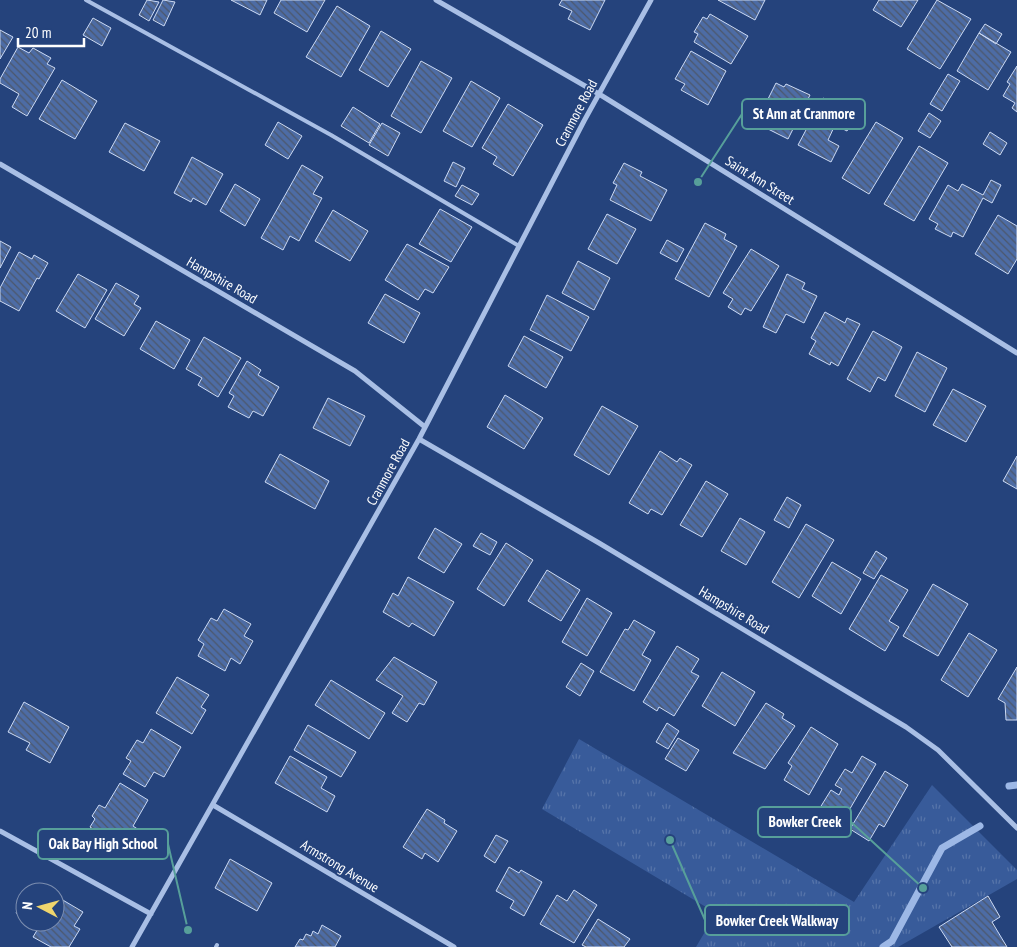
<svg xmlns="http://www.w3.org/2000/svg" width="1017" height="947" font-family="'PT Sans Narrow',sans-serif">
  <defs>
    <pattern id="grass-tufts" width="24" height="20" patternUnits="userSpaceOnUse" patternTransform="scale(1.25)"><rect width="24" height="20" fill="#385b9a"/><path d="M3 7l-1-3M5 7V3M7 7l1-3M15 17l-1-3M17 17v-4M19 17l1-3" fill="none" stroke="#5674a9"/></pattern>
    <pattern id="building-back-hatch" width="6" height="6" patternUnits="userSpaceOnUse" patternTransform="scale(1.25)"><rect width="6" height="6" fill="#4d6ca5"/><path d="M-1 5l2 2M0 0l6 6M5-1l2 2" fill="none" stroke="#4c576b"/></pattern>
  </defs>
  <rect width="100%" height="100%" fill="#25437c"/>
  <path fill="url(#grass-tufts)" d="M 579,739 L 854,902 L 932,785 L 1017,870 L 1017,879 L 898,947 L 696,947 L 716,913 L 542,809 Z"/>
  <g fill="none" stroke-linecap="round" stroke-linejoin="round">
    <path stroke="#9db8e6" stroke-width="7" d="M 1009,786 L 1017,785
      M 883,947 L 892,941 L 942,848 L 980,826"/>
  </g>
  <path fill="url(#building-back-hatch)" stroke="#ccdaf4" d="M 147,0 L 159,2 L 149,21 L 139,15 Z
    M 163,0 L 175,2 L 164,26 L 153,20 Z
    M 231,0 L 267,0 L 260,15 Z
    M 281,0 L 325,0 L 307,32 L 274,13 Z
    M 562,0 L 605,0 L 590,30 L 568,19 L 572,11 L 559,5 Z
    M 718,0 L 765,0 L 755,20 Z
    M 879,0 L 918,0 L 901,27 L 873,10 Z
    M 937,0 L 971,19 L 940,69 L 907,49 Z
    M 337,6 L 370,26 L 341,77 L 306,57 Z
    M 710,14 L 748,36 L 731,64 L 694,42 L 698,34 L 694,32 L 703,17 L 707,19 Z
    M 93,18 L 111,28 L 102,46 L 83,35 Z
    M 985,24 L 1002,34 L 996,44 L 979,33 Z
    M 0,30 L 13,37 L 0,59 Z
    M 381,31 L 411,49 L 388,87 L 359,70 Z
    M 979,33 L 1011,52 L 988,90 L 957,71 Z
    M 18,47 L 29,53 L 33,48 L 51,58 L 47,64 L 55,68 L 27,116 L 12,107 L 19,94 L 0,83 L 0,79 Z
    M 691,51 L 726,71 L 708,105 L 681,90 L 685,84 L 675,79 Z
    M 421,61 L 452,78 L 421,133 L 391,116 Z
    M 1017,66 L 1017,112 L 1012,108 L 1015,103 L 1003,96 L 1010,84 L 1007,82 Z
    M 948,74 L 960,81 L 942,111 L 930,104 Z
    M 62,80 L 97,101 L 75,139 L 39,119 Z
    M 471,81 L 500,98 L 472,147 L 443,131 Z
    M 776,83 L 784,87 L 786,84 L 810,95 L 788,139 L 756,123 Z
    M 823,98 L 856,115 L 847,131 L 835,125 L 828,140 L 839,146 L 831,162 L 798,145 Z
    M 508,104 L 543,125 L 513,176 L 493,164 L 497,157 L 482,148 Z
    M 353,107 L 380,124 L 369,143 L 341,126 Z
    M 929,113 L 941,121 L 930,138 L 918,131 Z
    M 278,122 L 302,136 L 288,159 L 265,145 Z
    M 876,122 L 903,138 L 869,194 L 842,178 Z
    M 125,123 L 160,141 L 144,171 L 109,152 Z
    M 382,123 L 400,133 L 388,156 L 369,145 Z
    M 990,132 L 1007,143 L 1000,155 L 983,144 Z
    M 919,146 L 948,163 L 914,221 L 884,204 Z
    M 192,157 L 223,174 L 206,205 L 193,198 L 191,202 L 174,193 Z
    M 453,162 L 465,168 L 456,187 L 444,181 Z
    M 624,163 L 642,172 L 640,176 L 667,190 L 651,221 L 610,200 L 617,185 L 613,183 Z
    M 302,165 L 323,177 L 313,194 L 322,198 L 299,241 L 290,236 L 283,250 L 261,238 Z
    M 991,180 L 1001,185 L 992,203 L 983,198 L 963,237 L 953,232 L 951,237 L 935,229 L 938,224 L 929,219 L 948,185 L 958,191 L 962,184 L 983,195 Z
    M 235,184 L 260,199 L 245,226 L 220,211 Z
    M 462,185 L 479,194 L 472,205 L 455,196 Z
    M 440,209 L 472,227 L 451,262 L 419,244 Z
    M 333,210 L 368,231 L 350,261 L 315,241 Z
    M 607,214 L 636,229 L 617,264 L 588,249 Z
    M 998,215 L 1017,226 L 1017,259 L 1008,274 L 975,254 Z
    M 705,223 L 726,234 L 724,239 L 737,246 L 709,297 L 675,279 Z
    M 667,240 L 684,249 L 677,262 L 660,253 Z
    M 0,241 L 11,247 L 0,268 Z
    M 407,244 L 449,267 L 433,293 L 425,289 L 418,300 L 385,280 Z
    M 751,249 L 779,266 L 751,311 L 745,308 L 741,315 L 728,307 L 733,299 L 723,293 Z
    M 19,252 L 32,259 L 34,255 L 48,263 L 39,279 L 37,278 L 19,311 L 0,301 L 0,288 Z
    M 578,261 L 610,278 L 594,310 L 562,293 Z
    M 78,274 L 107,290 L 85,328 L 56,311 Z
    M 787,274 L 805,283 L 802,289 L 817,296 L 804,323 L 786,314 L 776,333 L 763,327 Z
    M 116,283 L 139,296 L 134,304 L 141,308 L 124,336 L 95,319 Z
    M 385,294 L 420,313 L 404,343 L 368,323 Z
    M 547,295 L 589,317 L 571,351 L 530,330 Z
    M 825,312 L 845,323 L 847,318 L 860,324 L 838,366 L 831,362 L 830,365 L 809,354 L 816,341 L 811,338 Z
    M 156,321 L 190,340 L 174,369 L 140,349 Z
    M 873,331 L 902,347 L 885,381 L 878,377 L 870,392 L 847,379 Z
    M 524,336 L 563,357 L 546,388 L 508,366 Z
    M 204,337 L 241,358 L 218,397 L 198,385 L 202,378 L 186,369 Z
    M 917,352 L 947,368 L 925,412 L 895,396 Z
    M 247,361 L 261,370 L 258,375 L 279,387 L 263,416 L 253,411 L 249,418 L 228,407 L 234,396 L 229,393 Z
    M 953,389 L 986,406 L 966,442 L 933,425 Z
    M 505,395 L 543,418 L 524,449 L 487,427 Z
    M 328,398 L 365,416 L 350,446 L 313,428 Z
    M 602,406 L 638,426 L 609,475 L 574,455 Z
    M 660,451 L 677,462 L 680,458 L 692,465 L 662,515 L 651,509 L 648,514 L 629,503 Z
    M 280,454 L 329,481 L 315,509 L 265,482 Z
    M 1017,456 L 1017,489 L 1003,481 Z
    M 706,481 L 728,494 L 702,537 L 680,525 Z
    M 787,497 L 801,505 L 789,528 L 774,520 Z
    M 740,518 L 765,532 L 746,565 L 721,551 Z
    M 806,524 L 834,540 L 799,598 L 772,582 Z
    M 435,528 L 462,544 L 444,573 L 418,558 Z
    M 481,533 L 497,542 L 490,555 L 473,546 Z
    M 506,543 L 533,560 L 504,606 L 477,589 Z
    M 876,551 L 887,558 L 874,579 L 863,573 Z
    M 832,562 L 861,579 L 841,614 L 812,596 Z
    M 547,570 L 580,590 L 561,621 L 528,601 Z
    M 881,575 L 908,590 L 889,621 L 899,627 L 885,651 L 849,629 Z
    M 408,577 L 454,602 L 434,636 L 412,623 L 409,627 L 383,612 L 393,593 L 398,596 Z
    M 933,584 L 968,604 L 938,656 L 903,636 Z
    M 587,598 L 612,613 L 587,656 L 562,642 Z
    M 224,609 L 251,624 L 244,636 L 253,641 L 240,664 L 231,658 L 225,671 L 198,656 L 204,644 L 198,640 L 211,618 L 217,621 Z
    M 634,620 L 655,632 L 642,655 L 651,660 L 634,691 L 600,672 L 625,629 L 628,630 Z
    M 969,633 L 997,650 L 968,697 L 941,680 Z
    M 677,646 L 699,659 L 691,672 L 699,676 L 674,716 L 659,707 L 657,711 L 643,702 Z
    M 394,657 L 437,682 L 424,705 L 419,703 L 407,722 L 392,713 L 403,696 L 376,680 Z
    M 581,663 L 594,671 L 580,696 L 566,687 Z
    M 1017,667 L 1017,720 L 1006,720 L 1005,703 L 998,699 Z
    M 722,672 L 755,692 L 735,726 L 702,706 Z
    M 177,677 L 209,695 L 201,707 L 206,710 L 192,734 L 156,713 Z
    M 331,680 L 385,713 L 369,739 L 315,705 Z
    M 24,702 L 69,727 L 50,763 L 26,750 L 30,743 L 8,732 Z
    M 766,703 L 784,714 L 782,718 L 795,726 L 765,769 L 733,753 Z
    M 667,723 L 679,731 L 668,749 L 656,742 Z
    M 308,725 L 356,752 L 341,777 L 294,750 Z
    M 811,727 L 838,744 L 809,795 L 784,780 L 792,766 L 788,763 Z
    M 151,729 L 181,747 L 164,777 L 154,772 L 145,787 L 123,774 L 131,761 L 126,758 L 137,740 L 143,743 Z
    M 678,738 L 699,750 L 686,771 L 665,759 Z
    M 290,756 L 327,777 L 321,788 L 335,796 L 327,812 L 275,783 Z
    M 862,756 L 876,764 L 844,819 L 836,814 L 828,828 L 813,819 L 831,790 L 839,795 L 842,789 L 835,785 L 845,769 L 852,773 Z
    M 885,771 L 908,785 L 884,827 L 879,824 L 869,841 L 850,829 Z
    M 120,783 L 148,800 L 133,826 L 139,830 L 125,853 L 99,836 L 100,834 L 90,827 L 95,819 L 92,816 L 99,805 L 105,808 Z
    M 427,809 L 445,820 L 444,823 L 457,831 L 438,862 L 425,853 L 422,859 L 403,847 Z
    M 496,835 L 508,841 L 495,863 L 484,856 Z
    M 230,859 L 272,883 L 257,911 L 215,888 Z
    M 509,867 L 519,873 L 521,870 L 542,882 L 524,916 L 510,908 L 514,901 L 496,891 Z
    M 574,890 L 597,905 L 574,943 L 540,924 L 557,895 L 567,901 Z
    M 56,896 L 83,912 L 74,926 L 80,929 L 69,947 L 51,947 L 33,937 L 42,922 L 55,922 Z
    M 988,896 L 1000,917 L 992,922 L 1007,947 L 952,947 L 939,927 Z
    M 25,898 L 25,918 L 16,913 Z
    M 598,919 L 630,939 L 624,947 L 586,947 L 582,945 Z
    M 322,925 L 341,936 L 335,947 L 295,947 L 300,939 L 303,940 L 306,934 L 311,936 L 313,931 L 318,934 Z"/>
  <g fill="none" stroke-linecap="round" stroke-linejoin="round">
    <path stroke="#a9bfe5" stroke-width="4" d="M 86,0 L 331,135 L 519,246
      M 216,947 L 217,945"/>
    <path stroke="#a9bfe5" stroke-width="5" d="M 436,0 L 599,94 L 1017,353
      M 0,164 L 355,371 L 425,427
      M 419,439 L 599,543 L 906,727 L 938,750 L 1017,828
      M 213,805 L 454,947
      M 0,831 L 151,914
      M 132,947 L 419,439 L 584,121 L 651,0"/>
  </g>
  <g text-anchor="middle" stroke-width="4" stroke-linejoin="round" paint-order="stroke">
    <g font-size="14" fill="#fff" stroke="#25437c">
      <text transform="translate(576 113) rotate(-62)" y="5">Cranmore Road</text>
      <text transform="translate(760 180) rotate(32)" y="5">Saint Ann Street</text>
      <text transform="translate(222 280) rotate(30)" y="5">Hampshire Road</text>
      <text transform="translate(388 472) rotate(-61)" y="5">Cranmore Road</text>
      <text transform="translate(734 610) rotate(31)" y="5">Hampshire Road</text>
      <text transform="translate(340 866) rotate(31)" y="5">Armstrong Avenue</text>
    </g>
  </g>
  <path fill="none" stroke="#579f9a" stroke-width="2" d="M698 182L742 114M923 888L851 822M188 930L168 844M670 840L705 920"/>
  <g fill="#579f9a" stroke="#25437c" stroke-width="2">
    <circle cx="698" cy="182" r="5"/>
    <circle cx="923" cy="888" r="5"/>
    <circle cx="188" cy="930" r="5"/>
    <circle cx="670" cy="840" r="5"/>
  </g>
  <g fill="#25437c" stroke="#579f9a" stroke-width="2">
    <rect x="742" y="99" width="123" height="30" rx="5"/>
    <rect x="758" y="807" width="93" height="30" rx="5"/>
    <rect x="38" y="829" width="130" height="30" rx="5"/>
    <rect x="705" y="905" width="144" height="30" rx="5"/>
  </g>
  <g font-size="15" text-anchor="middle" font-weight="bold" fill="#fff">
    <text x="804" y="119">St Ann at Cranmore</text>
    <text x="805" y="827">Bowker Creek</text>
    <text x="103" y="849">Oak Bay High School</text>
    <text x="777" y="926">Bowker Creek Walkway</text>
  </g>
  <g transform="translate(40 907) rotate(276)"><circle r="24" fill="#25437c" stroke="#7c8eb0"/>
  <path d="M0-4L9 19L0 12L-9 19Z" fill="#efd56d"/>
  <text y="-8" font-size="14" font-weight="bold" text-anchor="middle" fill="#ffffff">N</text>
  </g>
  <path d="M18 38v8h66v-8" fill="none" stroke="#ffffff" stroke-width="2.5"/>
  <text x="25" y="38" font-size="15" fill="#ffffff" stroke="#25437c" stroke-width="4" paint-order="stroke">20 m</text>
</svg>
